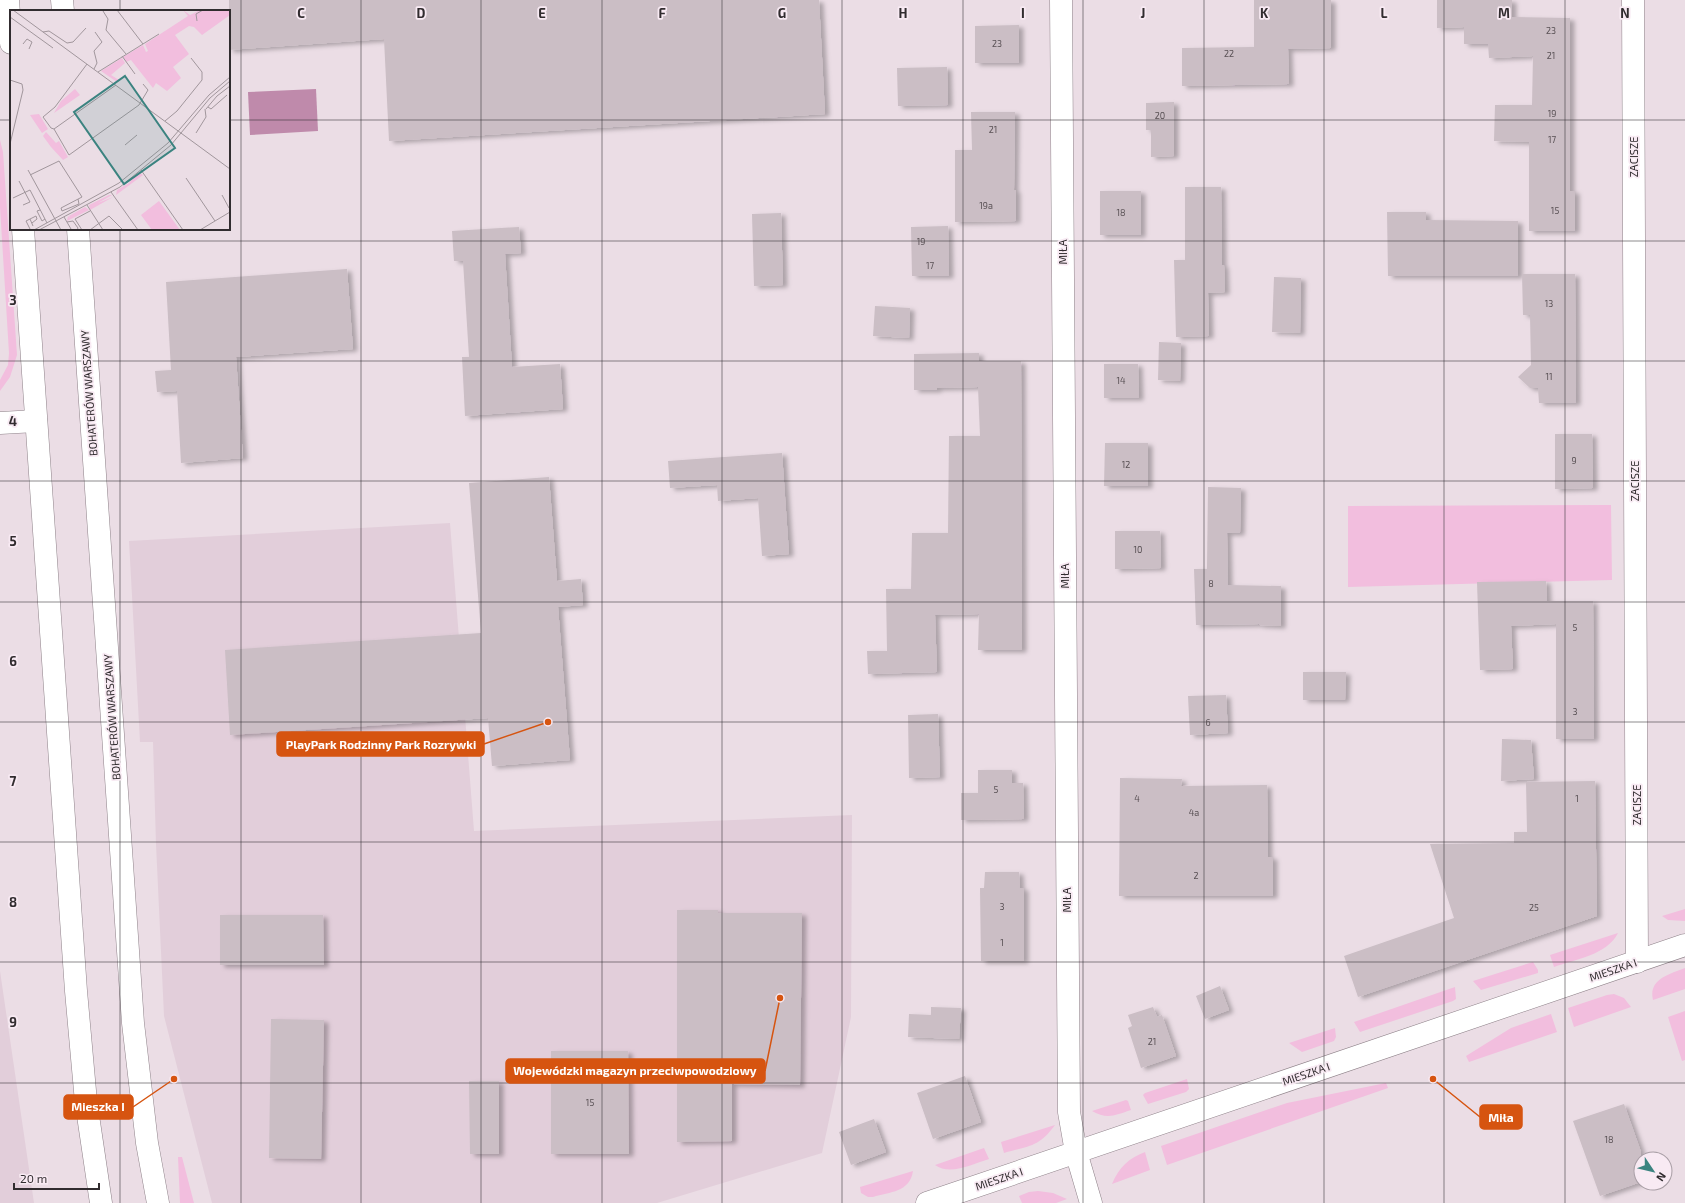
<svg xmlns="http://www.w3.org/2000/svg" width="1685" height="1203" font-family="'Exo 2',sans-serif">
  <defs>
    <filter id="shadow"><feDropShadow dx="4.5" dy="2.5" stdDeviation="2" flood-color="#0004"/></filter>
  </defs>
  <rect width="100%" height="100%" fill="#ebdde5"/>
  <path fill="#e2ceda" d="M 450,523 L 474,831 L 852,815 L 851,1017 L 822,1153 L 657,1203 L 212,1203 L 164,1016 L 156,844 L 153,742 L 140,742 L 129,541 Z
    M 0,971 L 34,1203 L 0,1203 Z"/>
  <path fill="#f2bede" d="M 0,140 L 3,152 L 17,355 L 10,377 L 0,391 L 0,380 L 8,365 L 9,353 L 0,207 Z
    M 1611,505 L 1612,580 L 1348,587 L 1348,506 Z
    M 1685,909 L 1685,921 L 1668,920 L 1662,916 Z
    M 1618,933 C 1607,955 1576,959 1554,967 L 1550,955 Z
    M 1533,962 L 1538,970 L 1538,973 L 1481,990 L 1473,981 Z
    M 1685,968 L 1685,989 L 1653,1000 C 1648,979 1670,974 1685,968 Z
    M 1455,987 L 1456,999 L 1453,1001 L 1360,1032 L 1354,1022 Z
    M 1614,994 L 1624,998 L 1631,1007 L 1574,1027 L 1568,1008 L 1607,995 Z
    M 1685,1011 L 1685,1060 L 1682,1061 L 1668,1017 Z
    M 1551,1014 L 1557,1032 L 1469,1062 L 1466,1056 L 1511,1028 Z
    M 1335,1028 L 1336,1037 L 1334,1041 L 1302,1052 L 1289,1043 Z
    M 1187,1079 L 1189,1089 L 1186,1092 L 1148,1104 L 1143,1095 L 1145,1093 Z
    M 1386,1083 L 1388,1088 L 1167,1165 L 1161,1146 L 1287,1103 Z
    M 1126,1100 L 1128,1101 L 1131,1110 C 1116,1115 1107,1120 1092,1111 Z
    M 1055,1125 C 1039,1147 1029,1146 1004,1153 L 1001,1142 Z
    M 984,1148 L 989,1159 C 973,1164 950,1176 935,1165 Z
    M 1145,1152 L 1150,1170 L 1112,1184 C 1119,1167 1129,1158 1145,1152 Z
    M 178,1157 L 182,1157 L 194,1203 L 180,1203 Z
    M 913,1171 C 910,1192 890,1192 873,1197 L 868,1197 L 861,1193 L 860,1187 Z
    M 1038,1191 L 1053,1193 L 1067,1199 L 1056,1203 L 1022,1203 L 1019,1196 L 1029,1192 Z"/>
  <path fill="#bf8aab" d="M 316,89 L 318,131 L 250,135 L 248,92 Z"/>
  <path fill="#cbbec5" filter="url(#shadow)" d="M 229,0 L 819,0 L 825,114 L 389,141 L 384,39 L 229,50 Z
    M 1254,0 L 1331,0 L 1331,48 L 1288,49 L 1289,84 L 1182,86 L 1182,48 L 1254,47 Z
    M 1437,0 L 1512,0 L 1512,17 L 1570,18 L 1570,191 L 1575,191 L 1575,231 L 1529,231 L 1529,142 L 1494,141 L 1495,105 L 1532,105 L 1533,56 L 1489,58 L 1488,44 L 1464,44 L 1464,27 L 1437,28 Z
    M 1019,25 L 1019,63 L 975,63 L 975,26 Z
    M 947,67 L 948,105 L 898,106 L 897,68 Z
    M 1174,102 L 1174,156 L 1151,157 L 1151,130 L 1146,130 L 1146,103 Z
    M 971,112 L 1015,112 L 1014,190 L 1016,190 L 1016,221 L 955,222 L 955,150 L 972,150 Z
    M 1185,187 L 1221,187 L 1222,265 L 1224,265 L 1225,292 L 1208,293 L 1209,336 L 1176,337 L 1174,260 L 1185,260 Z
    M 1100,191 L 1141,191 L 1141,235 L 1100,235 Z
    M 1387,212 L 1426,212 L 1426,220 L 1518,221 L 1518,276 L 1388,276 Z
    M 781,213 L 783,285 L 754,286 L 752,214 Z
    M 948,226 L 949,276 L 912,276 L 911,227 Z
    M 519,227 L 521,253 L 505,254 L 512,367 L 560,364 L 563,409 L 465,416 L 462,357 L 469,357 L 463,261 L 454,261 L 452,231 Z
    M 347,269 L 353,349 L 236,357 L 243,458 L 181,463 L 177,391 L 157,392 L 155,371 L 171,370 L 166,282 Z
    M 1522,274 L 1575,274 L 1576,403 L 1539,403 L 1538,388 L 1530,388 L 1518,377 L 1531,365 L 1530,315 L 1523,315 Z
    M 1274,277 L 1301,278 L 1300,333 L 1272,332 Z
    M 875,306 L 910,308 L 909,338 L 873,336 Z
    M 1159,342 L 1181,343 L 1180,381 L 1158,380 Z
    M 979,353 L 979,361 L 1021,361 L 1022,650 L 978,650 L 979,614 L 935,615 L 937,672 L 868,674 L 867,651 L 887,651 L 886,589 L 911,589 L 912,533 L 948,533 L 949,436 L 980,436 L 978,387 L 937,388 L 937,390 L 914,390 L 914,354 Z
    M 1104,364 L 1138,364 L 1139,398 L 1104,398 Z
    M 1555,434 L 1592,434 L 1593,488 L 1555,489 Z
    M 1105,443 L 1148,443 L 1148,486 L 1104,486 Z
    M 782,453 L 789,554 L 762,556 L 758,498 L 718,501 L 717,485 L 670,488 L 668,461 Z
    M 549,477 L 557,581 L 581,579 L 583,605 L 558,607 L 570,760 L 492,766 L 488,718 L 230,735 L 225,650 L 481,633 L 469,483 Z
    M 1208,487 L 1241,488 L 1240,533 L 1227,533 L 1228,585 L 1281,586 L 1281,626 L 1259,625 L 1259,624 L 1196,625 L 1194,569 L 1207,569 Z
    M 1115,531 L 1160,531 L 1161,568 L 1115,569 Z
    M 1546,581 L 1547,601 L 1593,601 L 1594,739 L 1556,739 L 1556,624 L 1511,626 L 1513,669 L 1480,670 L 1477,582 Z
    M 1303,672 L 1346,672 L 1345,700 L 1303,700 Z
    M 1226,695 L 1228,733 L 1190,735 L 1188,696 Z
    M 938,714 L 940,777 L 909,778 L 908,715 Z
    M 1502,739 L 1531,740 L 1534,779 L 1501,781 Z
    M 978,770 L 1012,770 L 1012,783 L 1023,783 L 1024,819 L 961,820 L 961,793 L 978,793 Z
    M 1120,778 L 1182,779 L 1181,786 L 1267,785 L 1268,857 L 1273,857 L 1273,896 L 1119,896 Z
    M 1595,781 L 1597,916 L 1358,997 L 1344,956 L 1454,918 L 1430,844 L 1514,843 L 1514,832 L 1527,832 L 1526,782 Z
    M 985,872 L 1019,872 L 1020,888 L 1024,888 L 1024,961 L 981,961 L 980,888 L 984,888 Z
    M 677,910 L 718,910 L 718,913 L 802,913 L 800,1085 L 732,1084 L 732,1141 L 677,1142 Z
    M 220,915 L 323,915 L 324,965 L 220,965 Z
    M 1220,986 L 1229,1010 L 1205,1019 L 1196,996 Z
    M 931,1007 L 961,1008 L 959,1039 L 908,1037 L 909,1014 L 931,1015 Z
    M 1153,1007 L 1157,1017 L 1162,1015 L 1176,1056 L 1141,1068 L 1128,1028 L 1132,1026 L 1128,1015 Z
    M 271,1019 L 324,1020 L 321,1159 L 269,1158 Z
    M 551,1051 L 628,1051 L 629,1154 L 551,1154 Z
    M 965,1076 L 981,1122 L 933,1139 L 917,1093 Z
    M 469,1081 L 499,1081 L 499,1154 L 470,1154 Z
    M 1624,1104 L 1641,1152 L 1641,1182 L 1600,1196 L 1573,1121 Z
    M 874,1119 L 886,1152 L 851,1165 L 839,1132 Z"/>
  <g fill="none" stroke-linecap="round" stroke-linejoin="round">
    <defs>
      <path id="minor" d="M 1061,0 L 1069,1112 L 1076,1152 L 1091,1203
        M 1633,0 L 1637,962
        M 0,423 L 36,421"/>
      <path id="tertiary" d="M 8,0 L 11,43
        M 62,0 L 63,11
        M 23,229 L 76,991 L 86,1102 L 101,1203
        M 78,229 L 133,1023 L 147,1143 L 158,1203
        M 927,1203 L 1685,945"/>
    </defs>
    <use href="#minor" stroke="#8e8289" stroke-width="23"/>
    <use href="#tertiary" stroke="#8e8289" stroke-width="23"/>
    <use href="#minor" stroke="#fff" stroke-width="22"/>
    <use href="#tertiary" stroke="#fff" stroke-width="22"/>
  </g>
  <path fill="none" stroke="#312c2f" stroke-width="1" stroke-opacity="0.55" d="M 120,0 L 120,11M 241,0 L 241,1203M 361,0 L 361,1203M 481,0 L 481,1203M 602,0 L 602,1203M 722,0 L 722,1203M 842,0 L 842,1203M 963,0 L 963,1203M 1083,0 L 1083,1203M 1204,0 L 1204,1203M 1324,0 L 1324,1203M 1444,0 L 1444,1203M 1565,0 L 1565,1203M 0,120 L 11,120M 229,120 L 1685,120M 120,229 L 120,1203M 0,241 L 1685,241M 0,361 L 1685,361M 0,481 L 1685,481M 0,602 L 1685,602M 0,722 L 1685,722M 0,842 L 1685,842M 0,962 L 1685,962M 0,1083 L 1685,1083"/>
  <g text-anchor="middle" stroke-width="3.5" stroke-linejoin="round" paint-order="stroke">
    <g font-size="9" fill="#585054">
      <text x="1551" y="34">23</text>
      <text x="997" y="47">23</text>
      <text x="1229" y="57">22</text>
      <text x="1551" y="59">21</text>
      <text x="1552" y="117">19</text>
      <text x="1160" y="119">20</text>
      <text x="993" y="133">21</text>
      <text x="1552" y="143">17</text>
      <text x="986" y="209">19a</text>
      <text x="1555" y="214">15</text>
      <text x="1121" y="216">18</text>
      <text x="921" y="245">19</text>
      <text x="930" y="269">17</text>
      <text x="1549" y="307">13</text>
      <text x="1549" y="380">11</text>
      <text x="1121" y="384">14</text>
      <text x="1574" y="464">9</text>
      <text x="1126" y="468">12</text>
      <text x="1138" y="553">10</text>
      <text x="1211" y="587">8</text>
      <text x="1575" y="631">5</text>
      <text x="1575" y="715">3</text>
      <text x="1208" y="726">6</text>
      <text x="996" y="793">5</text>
      <text x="1137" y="802">4</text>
      <text x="1577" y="802">1</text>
      <text x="1194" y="816">4a</text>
      <text x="1196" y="879">2</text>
      <text x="1002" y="910">3</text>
      <text x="1534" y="911">25</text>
      <text x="1002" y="946">1</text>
      <text x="1152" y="1045">21</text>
      <text x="590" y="1106">15</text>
      <text x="1609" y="1143">18</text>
    </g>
    <g font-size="11" fill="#312c2f" stroke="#f8eaf3">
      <text transform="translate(1634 157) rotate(-90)" y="4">ZACISZE</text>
      <text transform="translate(1063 252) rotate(-90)" y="4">MIŁA</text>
      <text transform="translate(89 393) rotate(-94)" y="4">BOHATERÓW WARSZAWY</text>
      <text transform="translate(1635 481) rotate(-90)" y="4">ZACISZE</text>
      <text transform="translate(1065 576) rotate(-90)" y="4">MIŁA</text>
      <text transform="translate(112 717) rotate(-94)" y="4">BOHATERÓW WARSZAWY</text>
      <text transform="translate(1637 805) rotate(-90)" y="4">ZACISZE</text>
      <text transform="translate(1067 900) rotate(-90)" y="4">MIŁA</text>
      <text transform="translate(1613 970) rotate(-19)" y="4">MIESZKA I</text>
      <text transform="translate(1306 1074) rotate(-19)" y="4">MIESZKA I</text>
      <text transform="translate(999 1179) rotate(-19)" y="4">MIESZKA I</text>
    </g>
  </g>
  <g transform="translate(10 10)">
    <rect width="220" height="220" fill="#ebdde5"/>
    <path d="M 173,0 L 180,5 L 190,0 L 220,0 L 220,5 L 192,25 L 184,17 L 179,16 L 165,25 L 179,44 L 163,57 L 171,68 L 157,81 L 146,73 L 143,78 L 121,50 L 116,52 L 113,47 L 133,35 L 136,42 L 138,41 L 135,34 L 178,6 ZM 112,48 L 115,53 L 101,65 L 109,70 L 107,72 L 91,61 ZM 65,79 L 70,85 L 44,103 L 51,91 ZM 29,104 L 38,119 L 32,123 L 20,105 ZM 36,122 L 46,133 L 49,131 L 58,147 L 53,150 L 41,137 L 33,126 ZM 128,162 L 133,165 L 106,185 L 107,180 L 119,173 ZM 99,185 L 102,185 L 88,193 L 103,187 L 80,200 L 79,195 ZM 149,191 L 170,220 L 142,220 L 131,205 ZM 75,197 L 79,200 L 57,211 L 58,206 L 60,208 L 59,206 Z" fill="#f2bede"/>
    <path fill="none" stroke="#a1969c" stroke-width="1" d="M 3,0 L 220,159M 95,0 L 93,1 L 98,9 L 96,20 L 116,44M 107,0 L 133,34M 0,7 L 43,38M 187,11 L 186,4 L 193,0M 33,22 L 39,21 L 57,33 L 63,32 L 76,18M 13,34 L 17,29 L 22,32 L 19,39M 112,46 L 125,64M 77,54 L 45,97 L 33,107 L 41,118 L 44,119 L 106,75M 84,59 L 87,53 L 84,41 L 92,32 L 85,22M 88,62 L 149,24M 0,70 L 12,74 L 13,80 L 0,134M 198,97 L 201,99 L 217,85M 196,99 L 207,86 L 220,76M 155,111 L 167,101 L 192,70 L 192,62 L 181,48M 44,119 L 59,145 L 129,95 L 138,80 L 133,74M 186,123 L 196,107 L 195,99M 115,135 L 127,125M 18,160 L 51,220M 131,160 L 173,220M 20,165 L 49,151 L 72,187 L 51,198 L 52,201 L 69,194 L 68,189M 176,168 L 205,211M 9,171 L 20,192 L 13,195M 101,182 L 128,220M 212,185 L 219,198M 3,188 L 20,180 L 37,213M 77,195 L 93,220M 30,200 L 27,201 L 32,211 L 35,209M 54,207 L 61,219 L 58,220M 20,209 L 26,206 L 27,209 L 22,213M 57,212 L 63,211 L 68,218 L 67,220M 20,219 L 16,211 L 20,209 L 23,216M 24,220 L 109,173 L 158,133 L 199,85 L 220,67M 29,220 L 110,177 L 161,135 L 200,88 L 220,71M 72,220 L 65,209 L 80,201M 80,220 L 99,206 L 113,220M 190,220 L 220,202"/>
    <path fill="#3b8380" fill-opacity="0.15" stroke="#3b8380" stroke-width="2" d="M 115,66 L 165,138 L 114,174 L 64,102 Z"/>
    <rect width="220" height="220" fill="none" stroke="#312c2f" stroke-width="2"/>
  </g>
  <g font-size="13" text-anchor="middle" font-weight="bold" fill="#312c2f" stroke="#f8eaf3" stroke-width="3.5" stroke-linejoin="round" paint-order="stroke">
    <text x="301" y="18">C</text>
    <text x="421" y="18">D</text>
    <text x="542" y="18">E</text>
    <text x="662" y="18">F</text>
    <text x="782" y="18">G</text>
    <text x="903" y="18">H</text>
    <text x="1023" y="18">I</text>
    <text x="1143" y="18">J</text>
    <text x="1264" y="18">K</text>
    <text x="1384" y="18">L</text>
    <text x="1504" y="18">M</text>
    <text x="1625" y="18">N</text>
    <text x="13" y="305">3</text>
    <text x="13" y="426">4</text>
    <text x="13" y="546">5</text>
    <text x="13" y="666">6</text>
    <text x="13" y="786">7</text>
    <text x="13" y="907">8</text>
    <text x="13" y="1027">9</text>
  </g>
  <path fill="none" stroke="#d65410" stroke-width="1.5" d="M548 722L484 744M780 998L765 1071M174 1079L133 1107M1433 1079L1480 1117"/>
  <g fill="#d65410" stroke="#f8eaf3" stroke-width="1.5">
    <circle cx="548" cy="722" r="4"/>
    <circle cx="780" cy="998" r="4"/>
    <circle cx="174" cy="1079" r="4"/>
    <circle cx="1433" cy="1079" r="4"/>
  </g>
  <g fill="#d65410" stroke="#d65410" stroke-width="1.5">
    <rect x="277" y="732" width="207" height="24" rx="4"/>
    <rect x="506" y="1059" width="259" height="24" rx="4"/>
    <rect x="64" y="1095" width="69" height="24" rx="4"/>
    <rect x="1480" y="1105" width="42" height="24" rx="4"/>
  </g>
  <g font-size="12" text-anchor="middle" font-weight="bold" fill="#fff">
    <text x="381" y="749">PlayPark Rodzinny Park Rozrywki</text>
    <text x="635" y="1075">Wojewódzki magazyn przeciwpowodziowy</text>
    <text x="98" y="1111">Mieszka I</text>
    <text x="1501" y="1122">Miła</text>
  </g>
  <g transform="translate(1653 1171) rotate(125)"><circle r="19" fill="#f8eaf3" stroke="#a89ea5"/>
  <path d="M0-3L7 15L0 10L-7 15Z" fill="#3b8380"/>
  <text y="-6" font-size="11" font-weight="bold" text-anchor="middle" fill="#312c2f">N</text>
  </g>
  <path d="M14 1183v6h85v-6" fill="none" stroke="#312c2f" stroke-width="2"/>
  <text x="20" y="1183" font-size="12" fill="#312c2f" stroke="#f8eaf3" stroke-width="3" paint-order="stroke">20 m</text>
</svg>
